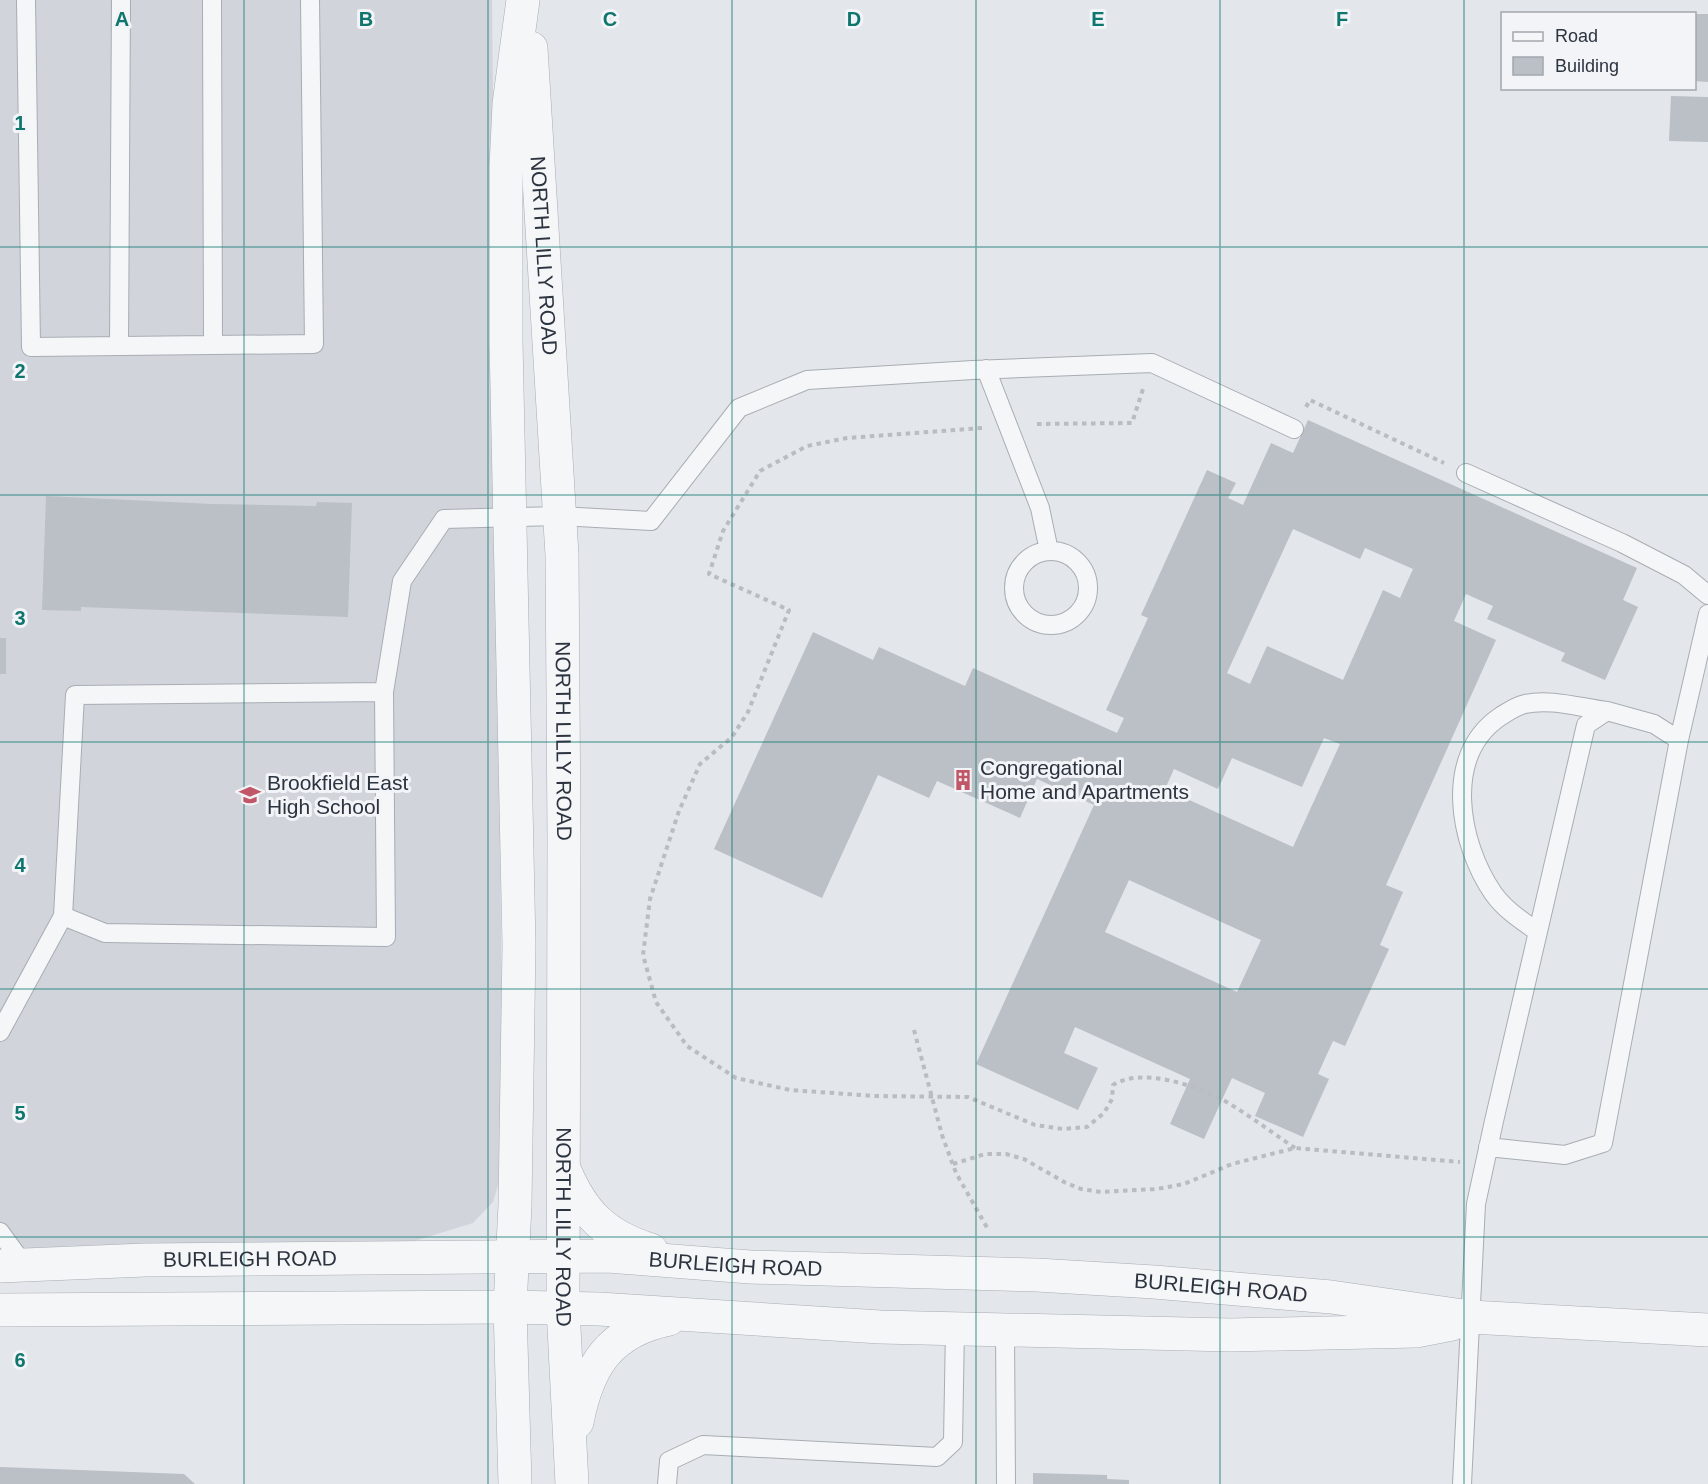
<svg xmlns="http://www.w3.org/2000/svg" width="1708" height="1484" font-family="Arial,sans-serif">
  <rect width="100%" height="100%" fill="#e3e6ea"/>
  <path fill="#d1d5db" d="M 0,0 L 492,0 L 503,1140 L 499,1182 L 493,1202 L 473,1223 L 411,1242 L 0,1251 Z"/>
  <path fill="#bbbfc6" fill-rule="evenodd" d="M 1694,14 L 1708,14 L 1708,82 L 1694,81 Z
    M 1671,96 L 1708,97 L 1708,142 L 1669,141 Z
    M 1308,420 L 1637,568 L 1623,600 L 1638,607 L 1605,680 L 1561,661 L 1565,653 L 1487,619 L 1493,606 L 1466,594 L 1454,621 L 1496,640 L 1386,885 L 1403,892 L 1380,945 L 1389,949 L 1345,1046 L 1333,1041 L 1318,1074 L 1329,1079 L 1303,1137 L 1255,1116 L 1265,1093 L 1232,1078 L 1204,1139 L 1170,1124 L 1190,1079 L 1075,1027 L 1064,1053 L 1098,1068 L 1078,1110 L 976,1064 L 1094,805 L 1037,779 L 1020,818 L 937,781 L 929,798 L 878,775 L 822,898 L 714,849 L 813,632 L 873,660 L 879,647 L 965,686 L 973,668 L 1117,733 L 1124,718 L 1106,710 L 1148,618 L 1141,615 L 1207,470 L 1236,483 L 1228,498 L 1243,505 L 1271,443 L 1293,453 ZM 1293,529 L 1360,559 L 1365,548 L 1413,569 L 1400,598 L 1383,590 L 1343,680 L 1267,646 L 1250,684 L 1227,673 ZM 1324,738 L 1340,744 L 1293,847 L 1165,789 L 1174,769 L 1218,789 L 1232,758 L 1302,787 ZM 1129,880 L 1261,940 L 1237,992 L 1105,932 Z
    M 46,496 L 212,504 L 316,506 L 317,502 L 352,503 L 348,617 L 81,607 L 81,611 L 42,610 Z
    M 0,638 L 6,638 L 6,674 L 0,674 Z
    M 0,1467 L 184,1474 L 195,1484 L 0,1484 Z
    M 1033,1473 L 1107,1475 L 1107,1479 L 1129,1480 L 1129,1484 L 1033,1484 Z"/>
  <g fill="none" stroke-linecap="round" stroke-linejoin="round">
    <defs>
      <path id="service" d="M 26,0 L 31,347 L 314,344 L 310,0
        M 212,0 L 213,345
        M 119,346 L 121,0
        M 986,369 L 1040,508 L 1049,551
        M 1466,473 L 1622,543 L 1684,575 L 1708,595
        M1014 588a37 37 0 1 1 74 0a37 37 0 1 1-74 0Z
        M 1679,740 L 1708,614
        M 63,916 L 105,933 L 386,937 L 384,692
        M 1538,932 C 1521,920 1505,910 1493,893 C 1459,843 1442,755 1501,716 C 1509,711 1516,706 1525,704 C 1550,698 1581,708 1607,711
        M 0,1032 L 63,916 L 75,695 L 384,692 L 402,581 L 444,519 L 560,516 L 651,521 L 739,408 L 807,380 L 973,370 L 1152,363 L 1294,429
        M 0,1232 L 24,1265
        M 1005,1329 L 1006,1484
        M 667,1484 L 669,1461 L 703,1445 L 937,1457 L 953,1442 L 955,1328
        M 1462,1484 L 1476,1204 C 1482,1176 1488,1149 1494,1121 L 1586,725 L 1607,711 L 1654,724 L 1679,740 L 1603,1143 L 1565,1155 L 1488,1147"/>
      <g id="tertiary">
        <path id="s1" d="M 531,48 L 562,555 L 564,838 L 563,1308 L 572,1484"/>
        <path d="M 565,1171 C 583,1214 606,1236 651,1250"/>
        <path id="s2" d="M 0,1266 L 145,1260 L 608,1256 L 750,1267 L 1037,1275 L 1154,1282 L 1331,1297 L 1470,1317 L 1708,1330"/>
        <path d="M 0,1310 L 510,1307 L 599,1309 L 880,1327 L 1231,1335 L 1416,1331 L 1452,1324"/>
        <path d="M 577,1422 C 588,1365 610,1331 669,1319"/>
        <path d="M 515,1484 L 510,1307 L 515,1205 L 519,945 L 506,342 L 506,167 L 509,104 L 523,0"/>
      </g>
    </defs>
    <use href="#service" stroke="#a8adb4" stroke-width="20"/>
    <use href="#tertiary" stroke="#a8adb4" stroke-width="34"/>
    <path stroke="#b9bcc1" stroke-width="4" stroke-dasharray="4.5 4.5" stroke-linecap="butt" d="M 1306,407 L 1310,400 L 1444,463
      M 1037,424 L 1132,423 L 1143,389
      M 982,428 L 847,438 L 807,446 L 760,471 L 723,531 L 709,574 L 789,610 L 748,712 L 732,737 L 700,764 L 679,811 L 650,899 L 643,955 L 656,1002 L 687,1046 L 736,1078 L 790,1090 L 875,1096 L 968,1097 L 1035,1125 L 1063,1129 L 1087,1127 L 1104,1113 L 1112,1099 L 1113,1085 C 1141,1067 1195,1085 1223,1100 C 1248,1114 1271,1132 1295,1148
      M 914,1030 L 942,1135 L 956,1173 L 989,1231
      M 953,1164 L 985,1154 L 1006,1154 L 1024,1159 L 1064,1182 L 1081,1189 L 1101,1192 L 1157,1189 L 1184,1184 L 1232,1164 L 1295,1148 L 1460,1162"/>
    <use href="#service" stroke="#f5f6f8" stroke-width="18"/>
    <use href="#tertiary" stroke="#f5f6f8" stroke-width="33"/>
  </g>
  <path fill="none" stroke="#0f766e" stroke-width="1.5" stroke-opacity="0.55" d="M 244,0 L 244,1484M 488,0 L 488,1484M 732,0 L 732,1484M 976,0 L 976,1484M 1220,0 L 1220,1484M 1464,0 L 1464,1484M 0,247 L 1708,247M 0,495 L 1708,495M 0,742 L 1708,742M 0,989 L 1708,989M 0,1237 L 1708,1237"/>
  <defs>
    <symbol id="building-bare" viewBox="-9 -9 18 18"><path d="M-4-6H4V6H1V3H-1V6H-4ZM-2.5-4.3h1.7v1.8h-1.7ZM.8-4.3h1.7v1.8H.8ZM-2.5-1h1.7V.8h-1.7ZM.8-1h1.7V.8H.8Z" fill="#c15666" stroke="#f2f4f7" stroke-width="2.5" paint-order="stroke"/></symbol>
    <symbol id="school-bare" viewBox="-9 -9 18 18"><path d="M0-5L7-2L0 1L-7-2ZM-4 1L0 2.5L4 1V4Q0 6-4 4Z" fill="#c15666" stroke="#f2f4f7" stroke-width="2.5" paint-order="stroke"/></symbol>
  </defs>
  <g fill-rule="evenodd">
    <use href="#building-bare" x="948" y="765" width="30" height="30"/>
    <use href="#school-bare" x="235" y="780" width="30" height="30"/>
  </g>
  <g text-anchor="middle" stroke-width="6" stroke-linejoin="round" paint-order="stroke">
    <g font-size="21" fill="#2c3440" stroke="#f2f4f7">
      <text dy="7" stroke="none"><textPath href="#s1" startOffset="208">NORTH LILLY ROAD</textPath></text>
      <text dy="7" stroke="none"><textPath href="#s1" startOffset="694">NORTH LILLY ROAD</textPath></text>
      <text dy="7" stroke="none"><textPath href="#s1" startOffset="1180">NORTH LILLY ROAD</textPath></text>
      <text dy="7" stroke="none"><textPath href="#s2" startOffset="250">BURLEIGH ROAD</textPath></text>
      <text dy="7" stroke="none"><textPath href="#s2" startOffset="736">BURLEIGH ROAD</textPath></text>
      <text dy="7" stroke="none"><textPath href="#s2" startOffset="1222">BURLEIGH ROAD</textPath></text>
    </g>
    <g font-size="21" fill="#2c3440" stroke="#f2f4f7" text-anchor="start">
      <text x="980" y="775">Congregational<tspan x="980" dy="24">Home and Apartments</tspan></text>
      <text x="267" y="790">Brookfield East<tspan x="267" dy="24">High School</tspan></text>
    </g>
  </g>
  <g font-size="20" text-anchor="middle" font-weight="bold" fill="#0f766e" stroke="#f2f4f7" stroke-width="6" stroke-linejoin="round" paint-order="stroke">
    <text x="122" y="26">A</text>
    <text x="366" y="26">B</text>
    <text x="610" y="26">C</text>
    <text x="854" y="26">D</text>
    <text x="1098" y="26">E</text>
    <text x="1342" y="26">F</text>
    <text x="20" y="130">1</text>
    <text x="20" y="378">2</text>
    <text x="20" y="625">3</text>
    <text x="20" y="872">4</text>
    <text x="20" y="1120">5</text>
    <text x="20" y="1367">6</text>
  </g>
  <rect x="1501" y="12" width="195" height="78" fill="#f2f4f7" stroke="#a3a7ae" stroke-width="1.5"/>
  <rect x="1513" y="32" width="30" height="9" fill="#f5f6f8" stroke="#a3a7ae" stroke-width="1.5"/>
  <text x="1555" y="42" font-size="18" fill="#2c3440">Road</text>
  <rect x="1513" y="57" width="30" height="18" fill="#bbbfc6" stroke="#a3a7ae" stroke-width="1.5"/>
  <text x="1555" y="72" font-size="18" fill="#2c3440">Building</text>
</svg>
